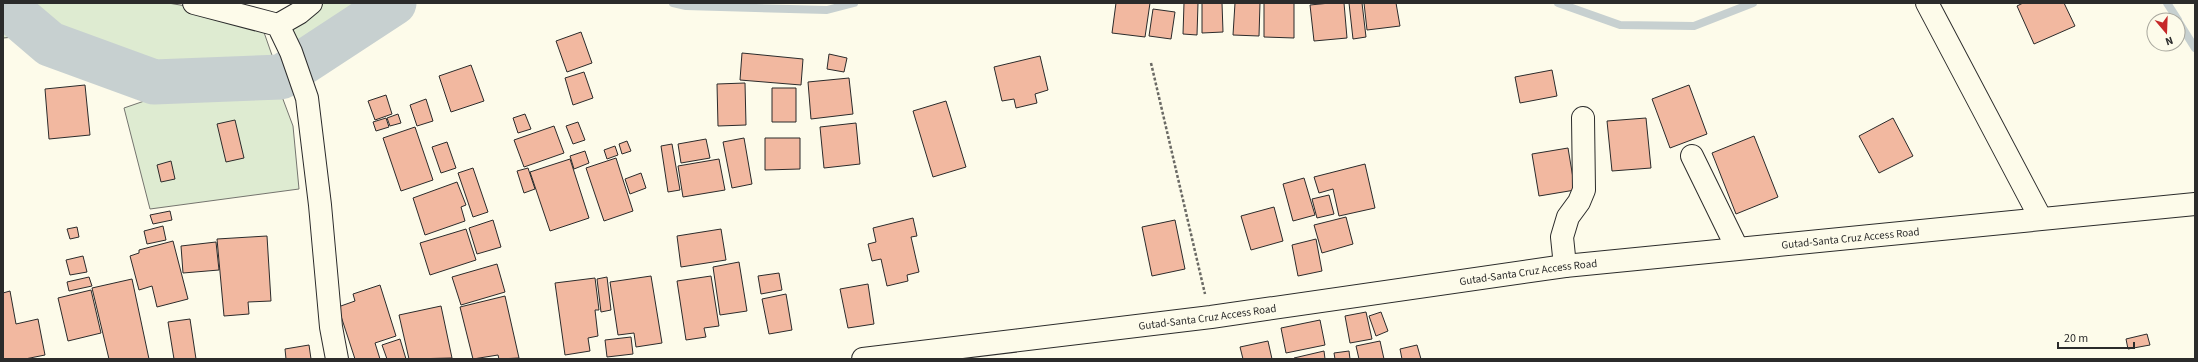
<svg xmlns="http://www.w3.org/2000/svg" width="2198" height="362" font-family="'Source Sans 3',sans-serif">
  <rect width="100%" height="100%" fill="#fdfbea"/>
  <path fill="#deebd1" stroke="#74746e" d="M 21,3 L 168,3 L 259,18 L 274,61 L 237,61 L 154,67 L 61,33 Z
    M 296,3 L 362,3 L 299,55 L 283,18 Z
    M 3,26 L 15,37 L 3,38 Z
    M 281,94 L 293,126 L 299,189 L 150,209 L 124,108 L 153,98 Z"/>
  <g fill="none" stroke-linecap="round" stroke-linejoin="round">
    <path stroke="#c7d0d0" stroke-width="8" d="M 673,3 L 686,6 L 827,10 L 854,3
      M 1558,3 L 1620,25 L 1694,26 L 1753,3
      M 2167,3 L 2178,20
      M 2178,21 L 2195,48"/>
    <path stroke="#c7d0d0" stroke-width="45" d="M 3,4 L 50,44 L 154,82 L 281,77 L 394,3"/>
  </g>
  <path fill="#f2b8a0" stroke="#2b2b2b" d="M 1116,3 L 1150,3 L 1145,37 L 1112,33 Z
    M 1184,3 L 1198,3 L 1197,35 L 1183,34 Z
    M 1202,3 L 1222,3 L 1223,32 L 1202,33 Z
    M 1235,3 L 1260,3 L 1259,36 L 1233,35 Z
    M 1264,3 L 1294,3 L 1294,38 L 1264,37 Z
    M 1330,3 L 1344,3 L 1347,38 L 1314,41 L 1310,5 Z
    M 1349,3 L 1362,3 L 1366,37 L 1353,39 Z
    M 1364,3 L 1396,3 L 1400,26 L 1367,30 Z
    M 2023,3 L 2064,3 L 2075,26 L 2034,44 L 2017,6 Z
    M 1153,9 L 1175,12 L 1171,39 L 1149,36 Z
    M 581,32 L 592,63 L 567,72 L 556,41 Z
    M 742,53 L 803,59 L 801,85 L 740,80 Z
    M 829,54 L 847,58 L 844,72 L 827,69 Z
    M 1040,56 L 1048,90 L 1035,94 L 1037,103 L 1016,108 L 1014,99 L 1002,101 L 994,67 Z
    M 471,65 L 484,101 L 451,112 L 439,76 Z
    M 1552,70 L 1557,96 L 1520,103 L 1515,77 Z
    M 584,72 L 593,98 L 573,105 L 565,78 Z
    M 849,78 L 853,114 L 811,119 L 808,82 Z
    M 745,83 L 746,125 L 718,126 L 717,84 Z
    M 85,85 L 90,135 L 49,139 L 45,89 Z
    M 1689,85 L 1707,134 L 1670,148 L 1652,99 Z
    M 772,88 L 796,88 L 796,122 L 772,122 Z
    M 386,95 L 392,114 L 375,120 L 368,101 Z
    M 426,99 L 433,121 L 417,126 L 410,105 Z
    M 946,101 L 966,167 L 933,177 L 913,111 Z
    M 398,114 L 401,123 L 390,126 L 387,118 Z
    M 525,114 L 531,129 L 518,133 L 513,118 Z
    M 386,118 L 389,127 L 376,131 L 373,122 Z
    M 1646,118 L 1651,168 L 1612,171 L 1607,121 Z
    M 1893,118 L 1913,156 L 1879,173 L 1859,136 Z
    M 235,120 L 244,158 L 226,162 L 217,124 Z
    M 578,122 L 585,140 L 573,144 L 566,126 Z
    M 856,123 L 860,164 L 824,168 L 820,127 Z
    M 554,126 L 564,153 L 524,167 L 514,140 Z
    M 415,127 L 433,180 L 401,191 L 383,138 Z
    M 1754,136 L 1778,197 L 1736,214 L 1712,153 Z
    M 744,138 L 752,184 L 732,188 L 723,142 Z
    M 765,138 L 800,138 L 800,169 L 765,170 Z
    M 706,139 L 710,158 L 681,163 L 678,144 Z
    M 627,141 L 631,151 L 622,154 L 619,144 Z
    M 447,142 L 456,168 L 441,173 L 432,147 Z
    M 672,144 L 680,190 L 668,192 L 661,146 Z
    M 615,146 L 618,155 L 607,159 L 604,150 Z
    M 1568,148 L 1575,190 L 1539,196 L 1532,154 Z
    M 585,151 L 589,163 L 574,169 L 570,156 Z
    M 616,158 L 633,211 L 604,221 L 586,168 Z
    M 570,159 L 589,218 L 550,231 L 530,172 Z
    M 719,159 L 725,190 L 683,197 L 678,166 Z
    M 171,161 L 175,179 L 161,182 L 157,165 Z
    M 1365,164 L 1375,208 L 1339,216 L 1333,189 L 1319,193 L 1314,177 Z
    M 473,168 L 488,212 L 473,217 L 458,173 Z
    M 528,168 L 535,189 L 524,193 L 517,171 Z
    M 641,173 L 646,188 L 630,194 L 625,179 Z
    M 1304,178 L 1315,215 L 1293,221 L 1283,184 Z
    M 457,182 L 466,205 L 461,207 L 465,221 L 425,235 L 413,198 Z
    M 1329,195 L 1334,214 L 1317,218 L 1312,199 Z
    M 1274,207 L 1283,241 L 1251,250 L 1241,216 Z
    M 170,211 L 172,220 L 153,224 L 150,215 Z
    M 1346,217 L 1353,244 L 1322,253 L 1314,225 Z
    M 913,218 L 917,236 L 911,237 L 919,272 L 907,275 L 908,281 L 887,286 L 881,259 L 872,261 L 868,244 L 876,242 L 873,228 Z
    M 493,220 L 501,247 L 477,254 L 469,228 Z
    M 1175,220 L 1185,269 L 1152,276 L 1142,227 Z
    M 163,226 L 166,240 L 147,244 L 144,231 Z
    M 77,227 L 79,237 L 70,239 L 67,229 Z
    M 466,229 L 476,260 L 430,275 L 420,243 Z
    M 721,229 L 726,260 L 681,267 L 677,236 Z
    M 267,236 L 271,301 L 248,302 L 249,314 L 224,316 L 217,239 Z
    M 1316,239 L 1322,271 L 1298,276 L 1292,245 Z
    M 173,241 L 188,299 L 157,307 L 152,286 L 139,290 L 130,256 L 139,253 L 139,250 Z
    M 216,242 L 219,270 L 183,273 L 181,246 Z
    M 83,256 L 87,272 L 70,275 L 66,260 Z
    M 739,262 L 747,311 L 720,315 L 713,267 Z
    M 497,264 L 505,292 L 461,305 L 452,277 Z
    M 779,273 L 782,290 L 761,294 L 758,276 Z
    M 651,276 L 662,343 L 636,347 L 634,333 L 618,335 L 610,282 Z
    M 711,276 L 719,326 L 704,328 L 706,337 L 686,340 L 677,281 Z
    M 89,277 L 92,286 L 69,291 L 67,282 Z
    M 607,277 L 611,310 L 601,312 L 597,279 Z
    M 595,278 L 599,310 L 595,310 L 598,336 L 588,338 L 590,351 L 565,355 L 555,283 Z
    M 132,279 L 149,359 L 109,359 L 92,288 Z
    M 868,284 L 874,324 L 848,328 L 840,289 Z
    M 380,285 L 396,336 L 375,343 L 380,359 L 355,359 L 338,307 L 355,301 L 353,294 Z
    M 91,290 L 101,333 L 68,341 L 58,298 Z
    M 10,291 L 16,324 L 38,319 L 45,355 L 25,359 L 3,359 L 3,293 Z
    M 786,294 L 792,330 L 769,334 L 762,299 Z
    M 505,296 L 519,358 L 499,359 L 498,355 L 473,359 L 460,307 Z
    M 441,306 L 452,358 L 409,359 L 399,315 Z
    M 1366,312 L 1372,339 L 1350,343 L 1345,316 Z
    M 1381,312 L 1388,331 L 1376,336 L 1369,316 Z
    M 190,319 L 196,359 L 174,359 L 168,322 Z
    M 1320,320 L 1325,345 L 1286,353 L 1281,328 Z
    M 2147,334 L 2150,345 L 2128,349 L 2126,339 Z
    M 631,337 L 633,354 L 607,357 L 605,340 Z
    M 400,339 L 406,359 L 387,359 L 382,345 Z
    M 1268,341 L 1272,359 L 1243,359 L 1240,347 Z
    M 1380,341 L 1384,359 L 1359,359 L 1356,346 Z
    M 309,345 L 311,359 L 286,359 L 285,349 Z
    M 1417,345 L 1421,359 L 1402,359 L 1400,349 Z
    M 1324,351 L 1325,359 L 1295,359 L 1294,358 Z
    M 1349,351 L 1350,359 L 1335,359 L 1334,353 Z"/>
  <g fill="none" stroke-linecap="round" stroke-linejoin="round">
    <defs>
      <path id="minor" d="M 194,3 L 278,25 L 299,13 L 311,3
        M 1927,3 L 2040,217
        M 278,25 L 291,52 L 307,98 L 320,205 L 331,327 L 337,359
        M 1692,156 L 1737,248
        M 1565,266 L 1562,237 L 1568,217 L 1579,202 L 1584,190 L 1583,118"/>
      <g id="major">
        <path id="s1" d="M 863,359 L 1211,317 L 1565,266 L 2195,204"/>
      </g>
    </defs>
    <use href="#minor" stroke="#2b2b2b" stroke-width="24"/>
    <use href="#major" stroke="#2b2b2b" stroke-width="24"/>
    <path stroke="#6a6964" stroke-width="2.5" stroke-dasharray="3 2" stroke-linecap="butt" d="M 1151,63 L 1205,294"/>
    <use href="#minor" stroke="#fdfbea" stroke-width="22"/>
    <use href="#major" stroke="#fdfbea" stroke-width="22"/>
  </g>
  <g text-anchor="middle" stroke-width="3" stroke-linejoin="round" paint-order="stroke">
    <g font-size="11" fill="#2b2b2b" stroke="#fdfbea">
      <text dy="4" stroke="none"><textPath href="#s1" startOffset="995">Gutad-Santa Cruz Access Road</textPath></text>
      <text dy="4" stroke="none"><textPath href="#s1" startOffset="671">Gutad-Santa Cruz Access Road</textPath></text>
      <text dy="4" stroke="none"><textPath href="#s1" startOffset="347">Gutad-Santa Cruz Access Road</textPath></text>
    </g>
  </g>
  <rect width="2198" height="362" fill="none" stroke="#2b2b2b" stroke-width="8"/>
  <g transform="translate(2166 32) rotate(161)"><circle r="19" fill="#fdfbea" stroke="#a9a89e"/>
  <path d="M0-3L7 15L0 10L-7 15Z" fill="#c62828"/>
  <text y="-6" font-size="11" font-weight="bold" text-anchor="middle" fill="#2b2b2b">N</text>
  </g>
  <path d="M2058 342v6h76v-6" fill="none" stroke="#2b2b2b" stroke-width="2"/>
  <text x="2064" y="342" font-size="12" fill="#2b2b2b" stroke="#fdfbea" stroke-width="3" paint-order="stroke">20 m</text>
</svg>
